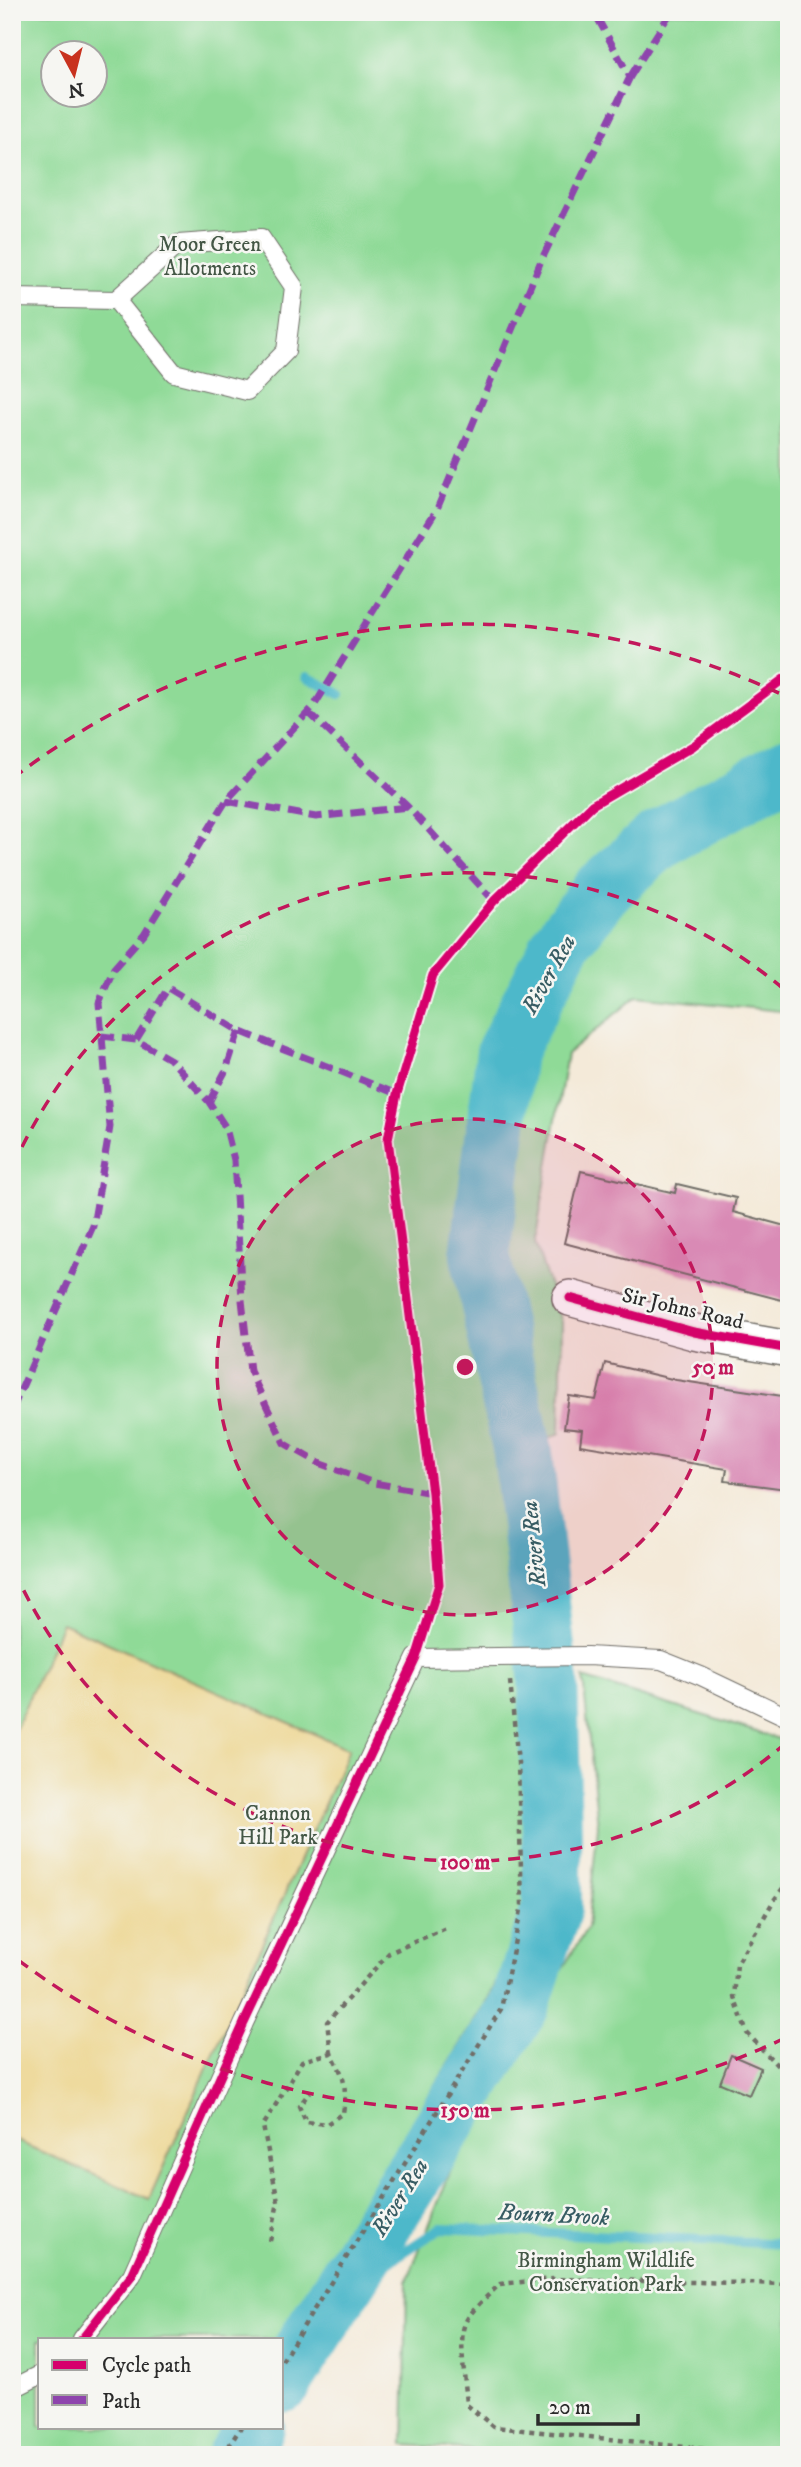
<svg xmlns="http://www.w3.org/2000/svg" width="801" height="2467" font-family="'IM FELL DW Pica',serif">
  <rect width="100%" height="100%" fill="#f6f6f2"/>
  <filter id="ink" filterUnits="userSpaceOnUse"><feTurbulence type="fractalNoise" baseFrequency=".0143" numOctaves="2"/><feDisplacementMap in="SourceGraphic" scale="14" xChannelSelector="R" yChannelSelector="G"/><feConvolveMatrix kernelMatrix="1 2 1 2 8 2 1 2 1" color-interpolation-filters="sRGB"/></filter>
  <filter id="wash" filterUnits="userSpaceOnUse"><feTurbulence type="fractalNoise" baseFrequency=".00686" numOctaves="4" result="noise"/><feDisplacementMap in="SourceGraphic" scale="28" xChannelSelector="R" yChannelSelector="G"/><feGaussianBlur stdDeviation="1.57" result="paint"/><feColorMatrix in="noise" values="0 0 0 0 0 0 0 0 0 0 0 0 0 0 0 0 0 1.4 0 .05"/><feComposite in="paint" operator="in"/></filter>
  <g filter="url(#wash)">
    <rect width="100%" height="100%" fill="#f4ead9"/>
    <path fill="#8fda97" stroke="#5d8261" stroke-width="2" fill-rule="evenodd" d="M 12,12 L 789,12 L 789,1012 L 637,996 L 567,1054 L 535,1243 L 562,1322 L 560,1433 L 505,1459 L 545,1836 L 531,1913 L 486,2003 L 279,2339 L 40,2339 L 40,2427 L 225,2427 L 208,2455 L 12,2455 ZM 52,52 L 94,52 L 94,94 L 52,94 Z
      M 583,1678 L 789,1742 L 789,2455 L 552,2455 L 404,2445 L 407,2281 L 470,2122 L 587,1928 L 598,1826 Z"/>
    <path fill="#eeda9e" stroke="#8c8264" stroke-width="2" d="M 62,1623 L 349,1749 L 149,2199 L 12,2139 L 12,1736 Z"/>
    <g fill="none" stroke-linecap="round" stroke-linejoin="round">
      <path stroke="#4db8ca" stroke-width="10" d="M 307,677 L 340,694
        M 337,2295 L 441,2228 L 789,2244"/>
      <path stroke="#4db8ca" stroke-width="60" d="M 282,2383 L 519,2007 L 552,1907 L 552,1832 L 548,1674 L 523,1453 L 480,1255 L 506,1052 L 562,942 L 601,891 L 659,839 L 789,767
        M 237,2455 L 254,2427"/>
    </g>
    <g id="blocks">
      <path fill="#d98ab5" d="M 581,1171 L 675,1193 L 677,1184 L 736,1198 L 733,1212 L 789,1227 L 789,1302 L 564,1243 Z
        M 605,1363 L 676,1380 L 789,1397 L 789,1470 L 786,1489 L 725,1481 L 727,1469 L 580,1445 L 582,1430 L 564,1428 L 569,1396 L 596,1400 Z
        M 731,2055 L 761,2068 L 749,2095 L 720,2083 Z"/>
    </g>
  </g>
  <g filter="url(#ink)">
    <use href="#blocks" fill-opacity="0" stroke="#716e68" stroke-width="2"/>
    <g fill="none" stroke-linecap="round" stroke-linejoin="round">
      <defs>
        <path id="service" d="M 12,298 L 116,300 L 178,244 L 261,238 L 294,287 L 286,351 L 247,391 L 174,373 L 116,300
          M 82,2339 L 132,2275 L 244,2023 L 416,1658 L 587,1656 L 661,1660 L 701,1676 L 789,1718
          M 12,2389 L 40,2375"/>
        <path id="minor" d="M 570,1298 L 694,1332 L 789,1349"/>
      </defs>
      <use href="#service" stroke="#716e68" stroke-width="20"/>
      <use href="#minor" stroke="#716e68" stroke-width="38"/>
      <path stroke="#716e68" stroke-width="4.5" stroke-dasharray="5 5" stroke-linecap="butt" d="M 789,1880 L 774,1900 L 737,1964 L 734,1997 L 747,2033 L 789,2078
        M 331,2053 L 327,2022 L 389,1953 L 446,1928
        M 270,2241 L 278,2202 L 263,2126 L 302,2061 L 331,2053 C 345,2077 347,2086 343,2113 L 327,2124 L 306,2122 L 299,2106 L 310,2092
        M 282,2361 L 501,2009 L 522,1905 L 518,1763 L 510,1681
        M 223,2455 L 241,2427
        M 763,2455 L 494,2427 L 467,2405 C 466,2387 459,2342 464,2326 C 468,2312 490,2294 500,2284 L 553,2279 L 789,2284"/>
      <use href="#service" stroke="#fff" stroke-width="18"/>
      <use href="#minor" stroke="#fff" stroke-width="35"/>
      <path stroke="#8e44ad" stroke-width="7" stroke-dasharray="14 7" stroke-linecap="butt" d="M 630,77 L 671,12
        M 308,712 L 408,807 L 494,901
        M 226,801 L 316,817 L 408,807
        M 101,1036 L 136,1040 L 171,1060 L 209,1102 L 226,1128 L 234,1160 L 242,1300 L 250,1371 L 284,1443 L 321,1464 L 374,1483 L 432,1493
        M 136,1040 L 168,988 L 239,1031 L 397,1094
        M 209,1102 L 226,1070 L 239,1031
        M 12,1410 L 93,1226 L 110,1127 L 99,1003 L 114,968 L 144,934 L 226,801 L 314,706 L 437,509 L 540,263 L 630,77 L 594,12"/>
      <defs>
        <path id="cycleway" d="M 570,1298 L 694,1332 L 789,1349
          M 82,2339 L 132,2275 L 244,2023 L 416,1658 L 439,1584 L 432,1493 L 388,1139 L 397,1094 L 433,975 L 494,901 L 592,805 L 693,746 L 789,675"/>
      </defs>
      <use href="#cycleway" stroke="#f6f6f2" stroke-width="13"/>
      <use href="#cycleway" stroke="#d6006c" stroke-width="9"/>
    </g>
  </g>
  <circle cx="465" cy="1367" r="248" fill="#c2185b" fill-opacity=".12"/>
  <g fill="none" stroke="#c2185b" stroke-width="3.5" stroke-dasharray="12 9">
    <circle cx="465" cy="1367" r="248"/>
    <path d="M786 1743A495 495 0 0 1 13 1568M13 1166A495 495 0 0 1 786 991"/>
    <path d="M785 2038A743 743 0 0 1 13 1956M13 778A743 743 0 0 1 785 696"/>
  </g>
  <g text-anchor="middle" stroke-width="5" stroke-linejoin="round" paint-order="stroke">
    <g font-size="21" fill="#445746" stroke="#f6f6f2">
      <text x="210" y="251">Moor Green<tspan x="210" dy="24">Allotments</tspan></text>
      <text x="278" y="1820">Cannon<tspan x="278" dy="24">Hill Park</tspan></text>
      <text x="606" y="2267">Birmingham Wildlife<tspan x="606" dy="24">Conservation Park</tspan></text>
    </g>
    <g font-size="21" fill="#2b2b2b" stroke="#f6f6f2">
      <text transform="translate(683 1308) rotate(13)" y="7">Sir Johns Road</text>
    </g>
    <g font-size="23" font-style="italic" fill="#375c63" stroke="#f6f6f2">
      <text transform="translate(548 974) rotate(-61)" y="8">River Rea</text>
      <text transform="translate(533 1544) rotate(-96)" y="8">River Rea</text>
      <text transform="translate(399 2197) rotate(-58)" y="8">River Rea</text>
      <text transform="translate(554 2214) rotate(3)" y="8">Bourn Brook</text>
    </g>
  </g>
  <circle cx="465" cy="1367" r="10" fill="#c2185b" stroke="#f6f6f2" stroke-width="3.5"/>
  <g font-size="21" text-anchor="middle" font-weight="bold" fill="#c2185b" stroke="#f6f6f2" stroke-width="5" stroke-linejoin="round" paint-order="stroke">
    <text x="713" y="1374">50 m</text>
    <text x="465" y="1869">100 m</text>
    <text x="465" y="2117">150 m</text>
  </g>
  <rect width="801" height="2467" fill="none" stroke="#f6f6f2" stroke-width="42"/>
  <rect x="38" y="2338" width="245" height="91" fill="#f6f6f2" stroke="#a5a5a2" stroke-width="2"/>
  <rect x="52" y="2360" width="35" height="10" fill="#d6006c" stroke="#a5a5a2" stroke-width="2"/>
  <text x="102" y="2372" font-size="21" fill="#2b2b2b">Cycle path</text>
  <rect x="52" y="2395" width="35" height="10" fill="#8e44ad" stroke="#a5a5a2" stroke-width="2"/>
  <text x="102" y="2408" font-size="21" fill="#2b2b2b">Path</text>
  <g transform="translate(74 74) rotate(173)"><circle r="33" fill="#f6f6f2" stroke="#a5a5a2" stroke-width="2"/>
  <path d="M0-5L12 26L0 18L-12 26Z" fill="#c8321e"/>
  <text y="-10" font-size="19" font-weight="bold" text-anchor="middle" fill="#2b2b2b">N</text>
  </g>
  <path d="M538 2414v10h100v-10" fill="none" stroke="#2b2b2b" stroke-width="3.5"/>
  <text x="549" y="2414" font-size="21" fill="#2b2b2b" stroke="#f6f6f2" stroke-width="5" paint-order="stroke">20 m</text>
</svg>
